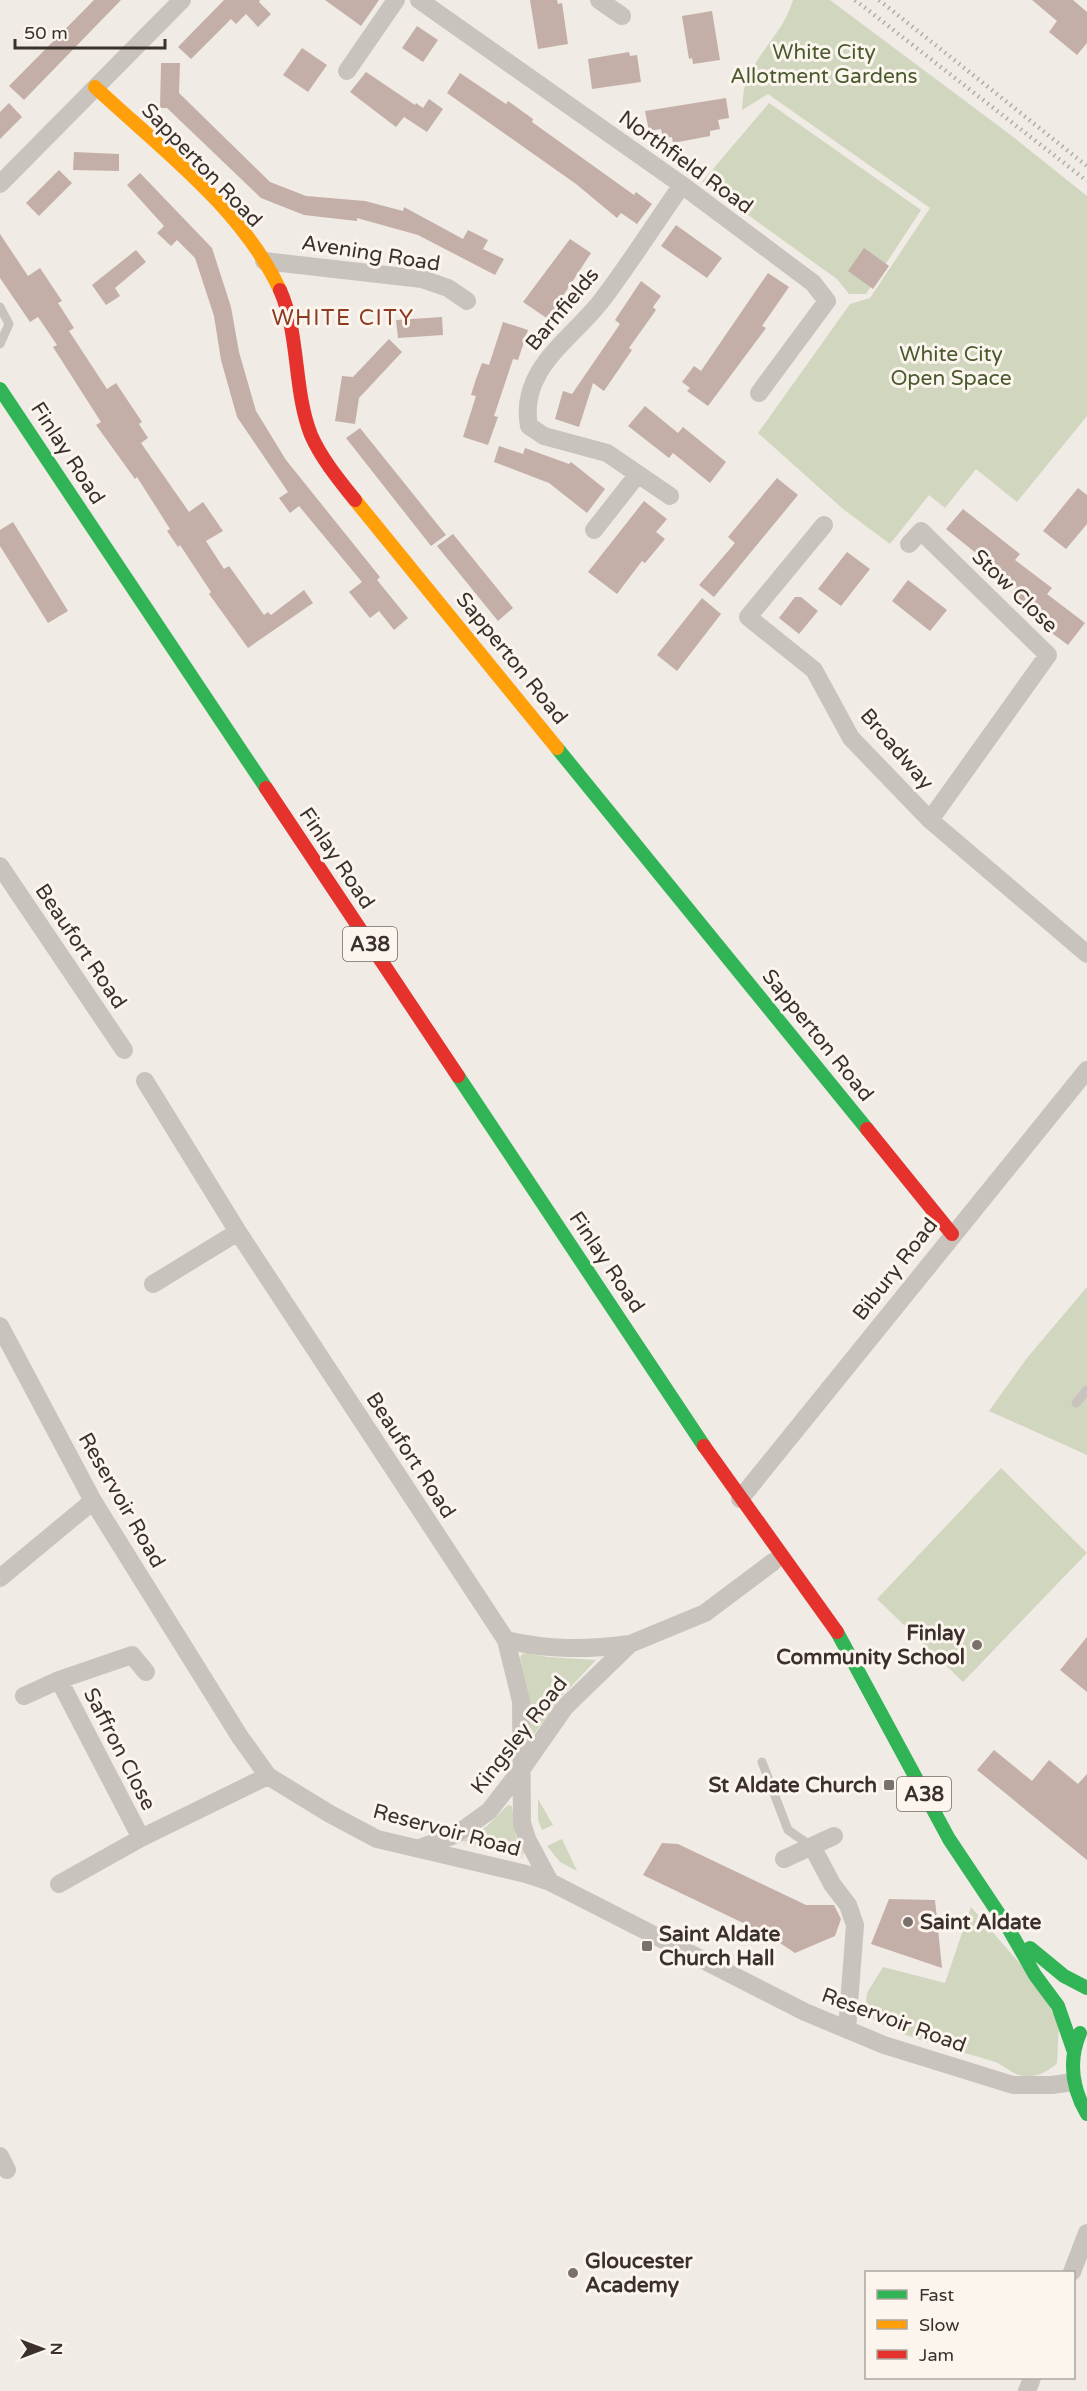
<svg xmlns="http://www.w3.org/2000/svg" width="1087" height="2391" font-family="'Varela Round',sans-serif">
  <rect width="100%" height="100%" fill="#f0ebe5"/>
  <path fill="#d1d6bf" d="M 793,0 L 830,0 L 1012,136 L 1087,196 L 1087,416 L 1017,502 L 976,469 L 945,508 L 929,495 L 890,544 L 843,509 L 758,433 L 850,304 L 870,298 L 930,208 L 768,94 L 742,110 C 743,101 743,91 746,82 C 758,51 784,32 793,0 Z
    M 769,103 L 921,210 L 866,294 L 849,294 L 837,279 L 702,182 Z
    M 1087,1287 L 1087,1455 L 989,1411 L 1027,1358 Z
    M 1001,1468 L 1087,1553 L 963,1682 L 877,1599 Z
    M 527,1653 L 548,1657 L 596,1660 L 563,1695 L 534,1734 L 530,1731 L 528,1693 L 520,1658 L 522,1654 Z
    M 538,1799 L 553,1825 L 542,1830 L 538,1820 Z
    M 508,1805 L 512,1806 L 516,1837 L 524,1854 L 463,1841 L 487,1826 Z
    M 562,1839 L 577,1871 L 560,1862 L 547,1846 Z
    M 971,1907 L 1033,1979 L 1059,2023 L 1057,2063 C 1048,2072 1037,2077 1024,2076 C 1012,2075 1006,2066 995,2062 C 964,2051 881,2035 865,2010 L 867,1993 L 883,1967 L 945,1983 Z"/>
  <path fill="#eee3d5" d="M 463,1841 L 524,1854 L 524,1856 L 522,1859 L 463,1845 Z"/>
  <path fill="#c3afa7" d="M 94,0 L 121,0 L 24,100 L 9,86 Z
    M 224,0 L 260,0 L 259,2 L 271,14 L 258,27 L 246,14 L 236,24 L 231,19 L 191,59 L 178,47 Z
    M 325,0 L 379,0 L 361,26 Z
    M 530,0 L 557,0 L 558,4 L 562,3 L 568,44 L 538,49 Z
    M 1032,0 L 1073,0 L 1087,12 L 1087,43 L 1077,55 L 1049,32 L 1057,21 Z
    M 712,11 L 720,60 L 693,64 L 692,58 L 689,59 L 682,16 Z
    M 417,26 L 438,40 L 423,62 L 402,48 Z
    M 302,48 L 327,65 L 308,92 L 283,75 Z
    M 629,52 L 630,56 L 637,55 L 641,82 L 592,89 L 588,59 Z
    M 161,63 L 180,63 L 179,93 L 270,182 L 306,196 L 365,201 L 403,211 L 404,207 L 463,239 L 468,230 L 488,240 L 483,249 L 504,259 L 495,275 L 418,235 L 357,218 L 357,221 L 304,215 L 261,198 L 167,108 L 160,108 Z
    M 366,72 L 415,105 L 416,103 L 423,108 L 429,99 L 443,109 L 427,132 L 404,117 L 396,127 L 350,92 Z
    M 460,73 L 506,104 L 508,101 L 533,119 L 532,122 L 634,195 L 636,192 L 652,204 L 637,224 L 621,213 L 617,218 L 576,184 L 447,93 Z
    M 726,98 L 729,118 L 718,120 L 720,129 L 710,131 L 710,136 L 673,143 L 672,137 L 663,138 L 661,129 L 649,131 L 645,111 Z
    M 9,103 L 22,117 L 0,139 L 0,112 Z
    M 74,152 L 119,154 L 119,171 L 73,170 Z
    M 59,170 L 72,183 L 39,216 L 26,203 Z
    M 140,173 L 212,248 L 231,307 L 239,352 L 256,411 L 286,460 L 380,577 L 377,580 L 408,618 L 394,630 L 379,611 L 370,618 L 349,592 L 362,582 L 299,506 L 290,513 L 279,498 L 288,492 L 237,417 L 221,360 L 214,316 L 195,258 L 177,240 L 171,246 L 157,233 L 164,226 L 127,185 Z
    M 676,225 L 722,258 L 707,278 L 661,246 Z
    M 0,234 L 28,276 L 40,268 L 62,301 L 58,303 L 74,328 L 69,331 L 107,389 L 116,383 L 142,422 L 139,424 L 148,438 L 141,443 L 189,512 L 203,502 L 223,531 L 206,541 L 224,569 L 229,566 L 264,615 L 268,612 L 271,615 L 304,590 L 313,603 L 248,648 L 209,594 L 211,592 L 180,545 L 178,547 L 167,531 L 170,529 L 137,477 L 135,479 L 96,425 L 101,422 L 53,347 L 57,345 L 38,317 L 30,322 L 0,278 Z
    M 570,239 L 591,253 L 548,319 L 523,302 Z
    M 864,248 L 889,266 L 873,289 L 848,271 Z
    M 136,250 L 146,262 L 115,288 L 120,296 L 106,305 L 92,285 Z
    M 768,273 L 789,287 L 762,326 L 766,328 L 708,406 L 687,391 L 690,388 L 682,382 L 694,366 L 701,371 Z
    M 641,281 L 661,296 L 653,307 L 656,310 L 629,348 L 632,350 L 604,391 L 593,383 L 579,427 L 555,419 L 563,391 L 572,394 L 620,324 L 615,320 Z
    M 442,317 L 443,335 L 398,338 L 396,320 Z
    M 503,322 L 528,330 L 518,360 L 513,359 L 494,416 L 498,417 L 488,445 L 463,437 L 476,396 L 471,395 L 476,379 L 482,363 L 489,365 Z
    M 389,339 L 402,352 L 359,398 L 355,424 L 335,421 L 342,376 L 353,377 Z
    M 645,406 L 678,433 L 683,427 L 726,462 L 710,483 L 673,453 L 669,458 L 628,426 Z
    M 360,428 L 446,535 L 431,546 L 346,438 Z
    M 499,446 L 523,454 L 525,448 L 569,464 L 571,462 L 605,489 L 587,513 L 549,483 L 494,462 Z
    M 777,478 L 798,495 L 714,597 L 699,585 L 735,543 L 728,537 Z
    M 1078,488 L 1087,495 L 1087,524 L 1066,549 L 1043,531 Z
    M 644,501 L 667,519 L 656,532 L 665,539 L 645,563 L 642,561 L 617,594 L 588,572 Z
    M 963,509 L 1020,554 L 1015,560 L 1052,588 L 1047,594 L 1085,623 L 1068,645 L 1041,625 L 1045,619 L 1011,594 L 1017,586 L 946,529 Z
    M 13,522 L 68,611 L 48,623 L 0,546 L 0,530 Z
    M 453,534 L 513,608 L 498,621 L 437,546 Z
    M 847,552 L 870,569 L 841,606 L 818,589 Z
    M 908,580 L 947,610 L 930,631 L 892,601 Z
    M 795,597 L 801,597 L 818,611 L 799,634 L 779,618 Z
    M 702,598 L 721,614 L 677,671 L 657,655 Z
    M 1087,1637 L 1087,1692 L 1060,1670 Z
    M 994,1750 L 1032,1781 L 1049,1760 L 1078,1784 L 1087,1774 L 1087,1860 L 977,1770 Z
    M 662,1843 L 678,1844 L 806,1905 L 834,1905 L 841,1919 L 835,1936 L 795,1953 L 768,1935 L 643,1875 Z
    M 889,1899 L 935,1900 L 942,1968 L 871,1944 Z"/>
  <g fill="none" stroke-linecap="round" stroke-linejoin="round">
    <path stroke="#c9c3be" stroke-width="9" d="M 0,307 L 9,324 L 0,344
      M 1076,1403 L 1087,1390
      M 762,1762 L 788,1830 L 811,1846"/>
    <path stroke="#c9c3be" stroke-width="18" d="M 419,0 L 682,185 L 813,283 L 827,301 L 759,393
      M 599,0 L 622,16
      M 347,71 L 396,0
      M 0,184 L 182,0
      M 264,261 L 422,279 L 448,288 L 467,301
      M 670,496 L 607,453 L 544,436 L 529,426 C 518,367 576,337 605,296 C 632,260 656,222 682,185
      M 824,525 L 748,617 L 814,670 L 851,738 L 930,820 L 1087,954
      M 594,530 L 638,474
      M 909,544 L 921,531 L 1048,655 L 930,820
      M 0,866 L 124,1050
      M 145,1081 L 238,1232 L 506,1640 L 521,1701 L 522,1823 L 527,1839 L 550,1882
      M 153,1284 L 238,1232
      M 0,1326 L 93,1501 L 240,1737 L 268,1776 L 330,1814 L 377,1839 L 526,1874 L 550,1882 L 805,2012 L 884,2045 L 1013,2085 L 1052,2085 L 1073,2082
      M 740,1499 L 1087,1070
      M 0,1578 L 93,1501
      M 506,1640 C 549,1650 586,1650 630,1644
      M 59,1680 L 141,1838
      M 24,1696 L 59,1680 L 132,1655 L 146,1672
      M 420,1848 L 457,1834 L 489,1811 L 521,1770 L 565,1707 L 630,1644 L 705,1613 L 773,1562
      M 813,1848 L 832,1884 L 848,1905 L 855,1925 L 847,2030
      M 784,1859 L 834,1836
      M 59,1884 L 141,1838 L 268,1776
      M 0,2156 L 7,2170
      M 1072,2272 L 1087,2233
      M 1027,2391 L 1032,2378"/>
    <path stroke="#30b455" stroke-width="14" d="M 0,389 L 266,788
      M 557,748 L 867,1129
      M 458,1076 L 704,1446
      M 837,1632 L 949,1839 L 1007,1926 L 1035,1975 L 1058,2006 L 1074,2052
      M 1030,1948 L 1064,1976 L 1087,1988
      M 1080,2033 C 1068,2061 1072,2088 1087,2114"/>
    <path stroke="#ff9f0a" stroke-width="14" d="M 95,87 C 160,148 242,208 280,290
      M 355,500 L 557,748"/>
    <path stroke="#e5322d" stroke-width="14" d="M 280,290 C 300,335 293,389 311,435 C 321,458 339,480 355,500
      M 266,788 L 458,1076
      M 867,1129 L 952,1234
      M 704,1446 L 837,1632"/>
    <path stroke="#b1aca8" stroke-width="4.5" stroke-dasharray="1.5 4.5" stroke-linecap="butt" d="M 855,0 L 1087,181
      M 879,0 L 1087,166"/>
  </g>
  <g fill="#7a716c" stroke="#fbf5ee" stroke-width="2">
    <circle cx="977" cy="1645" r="6"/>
    <rect x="883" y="1779" width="12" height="12" rx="3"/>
    <circle cx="908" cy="1922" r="6"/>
    <rect x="641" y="1940" width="12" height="12" rx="3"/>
    <circle cx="573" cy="2273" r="6"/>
  </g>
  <g text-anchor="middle" stroke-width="6" stroke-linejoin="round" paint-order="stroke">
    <g fill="#fbf5ee" stroke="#756b66" stroke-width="1.5">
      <rect x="343" y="927" width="54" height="34" rx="4.5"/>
      <rect x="897" y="1777" width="54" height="34" rx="4.5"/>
    </g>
    <g font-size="20" font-weight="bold" fill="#3b302b">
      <text x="370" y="951">A38</text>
      <text x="924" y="1801">A38</text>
    </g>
    <g font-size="21" fill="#4a5a2e" stroke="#fbf5ee">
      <text x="824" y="59">White City<tspan x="824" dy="24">Allotment Gardens</tspan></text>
      <text x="951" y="361">White City<tspan x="951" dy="24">Open Space</tspan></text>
    </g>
    <g font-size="21" fill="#3b302b" stroke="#fbf5ee">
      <text transform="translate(686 162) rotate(36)" y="7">Northfield Road</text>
      <text transform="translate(202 165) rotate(46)" y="7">Sapperton Road</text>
      <text transform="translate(371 253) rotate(9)" y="7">Avening Road</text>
      <text transform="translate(562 309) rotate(-50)" y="7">Barnfields</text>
      <text transform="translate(68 453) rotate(57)" y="7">Finlay Road</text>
      <text transform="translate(1015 591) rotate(44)" y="7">Stow Close</text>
      <text transform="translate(512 658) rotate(51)" y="7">Sapperton Road</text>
      <text transform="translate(897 749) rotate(49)" y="7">Broadway</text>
      <text transform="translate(337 858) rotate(56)" y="7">Finlay Road</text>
      <text transform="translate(81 946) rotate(56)" y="7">Beaufort Road</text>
      <text transform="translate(818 1035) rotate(51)" y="7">Sapperton Road</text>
      <text transform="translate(607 1262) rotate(56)" y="7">Finlay Road</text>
      <text transform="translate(895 1269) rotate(-52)" y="7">Bibury Road</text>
      <text transform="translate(411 1455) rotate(57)" y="7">Beaufort Road</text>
      <text transform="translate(122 1500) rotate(60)" y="7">Reservoir Road</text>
      <text transform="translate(519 1735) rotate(-52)" y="7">Kingsley Road</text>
      <text transform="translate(120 1749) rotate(63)" y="7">Saffron Close</text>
      <text transform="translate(447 1830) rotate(15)" y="7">Reservoir Road</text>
      <text transform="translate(894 2020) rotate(20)" y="7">Reservoir Road</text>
    </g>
    <g font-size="21" font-weight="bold" fill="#3b302b" stroke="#fbf5ee" text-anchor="start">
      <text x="965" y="1640" text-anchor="end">Finlay<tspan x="965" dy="24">Community School</tspan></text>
      <text x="877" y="1792" text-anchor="end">St Aldate Church</text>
      <text x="920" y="1929">Saint Aldate</text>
      <text x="659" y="1941">Saint Aldate<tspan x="659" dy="24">Church Hall</tspan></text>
      <text x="585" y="2268">Gloucester<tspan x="585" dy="24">Academy</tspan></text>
    </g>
    <g font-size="22" letter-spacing="1.5" fill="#8c3b22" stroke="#fbf5ee">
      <text x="343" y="325">WHITE CITY</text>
    </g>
  </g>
  <rect x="865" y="2271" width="210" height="108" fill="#fbf5ee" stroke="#aea6a0" stroke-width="1.5"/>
  <rect x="877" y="2290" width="30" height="9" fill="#30b455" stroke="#aea6a0" stroke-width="1.5"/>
  <text x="919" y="2301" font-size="18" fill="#3b302b">Fast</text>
  <rect x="877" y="2320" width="30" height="9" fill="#ff9f0a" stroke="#aea6a0" stroke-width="1.5"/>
  <text x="919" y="2331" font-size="18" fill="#3b302b">Slow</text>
  <rect x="877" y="2350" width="30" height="9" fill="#e5322d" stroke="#aea6a0" stroke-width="1.5"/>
  <text x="919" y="2361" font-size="18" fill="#3b302b">Jam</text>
  <g transform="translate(42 2349) rotate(90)" stroke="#fbf5ee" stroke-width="4.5" paint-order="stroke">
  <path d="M0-4.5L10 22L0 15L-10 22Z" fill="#3b302b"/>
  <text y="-9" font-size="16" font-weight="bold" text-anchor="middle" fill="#3b302b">N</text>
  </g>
  <path d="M15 39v9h150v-9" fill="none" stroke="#3b302b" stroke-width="3"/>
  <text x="24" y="39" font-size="18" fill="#3b302b" stroke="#fbf5ee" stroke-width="4.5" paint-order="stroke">50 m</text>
</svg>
